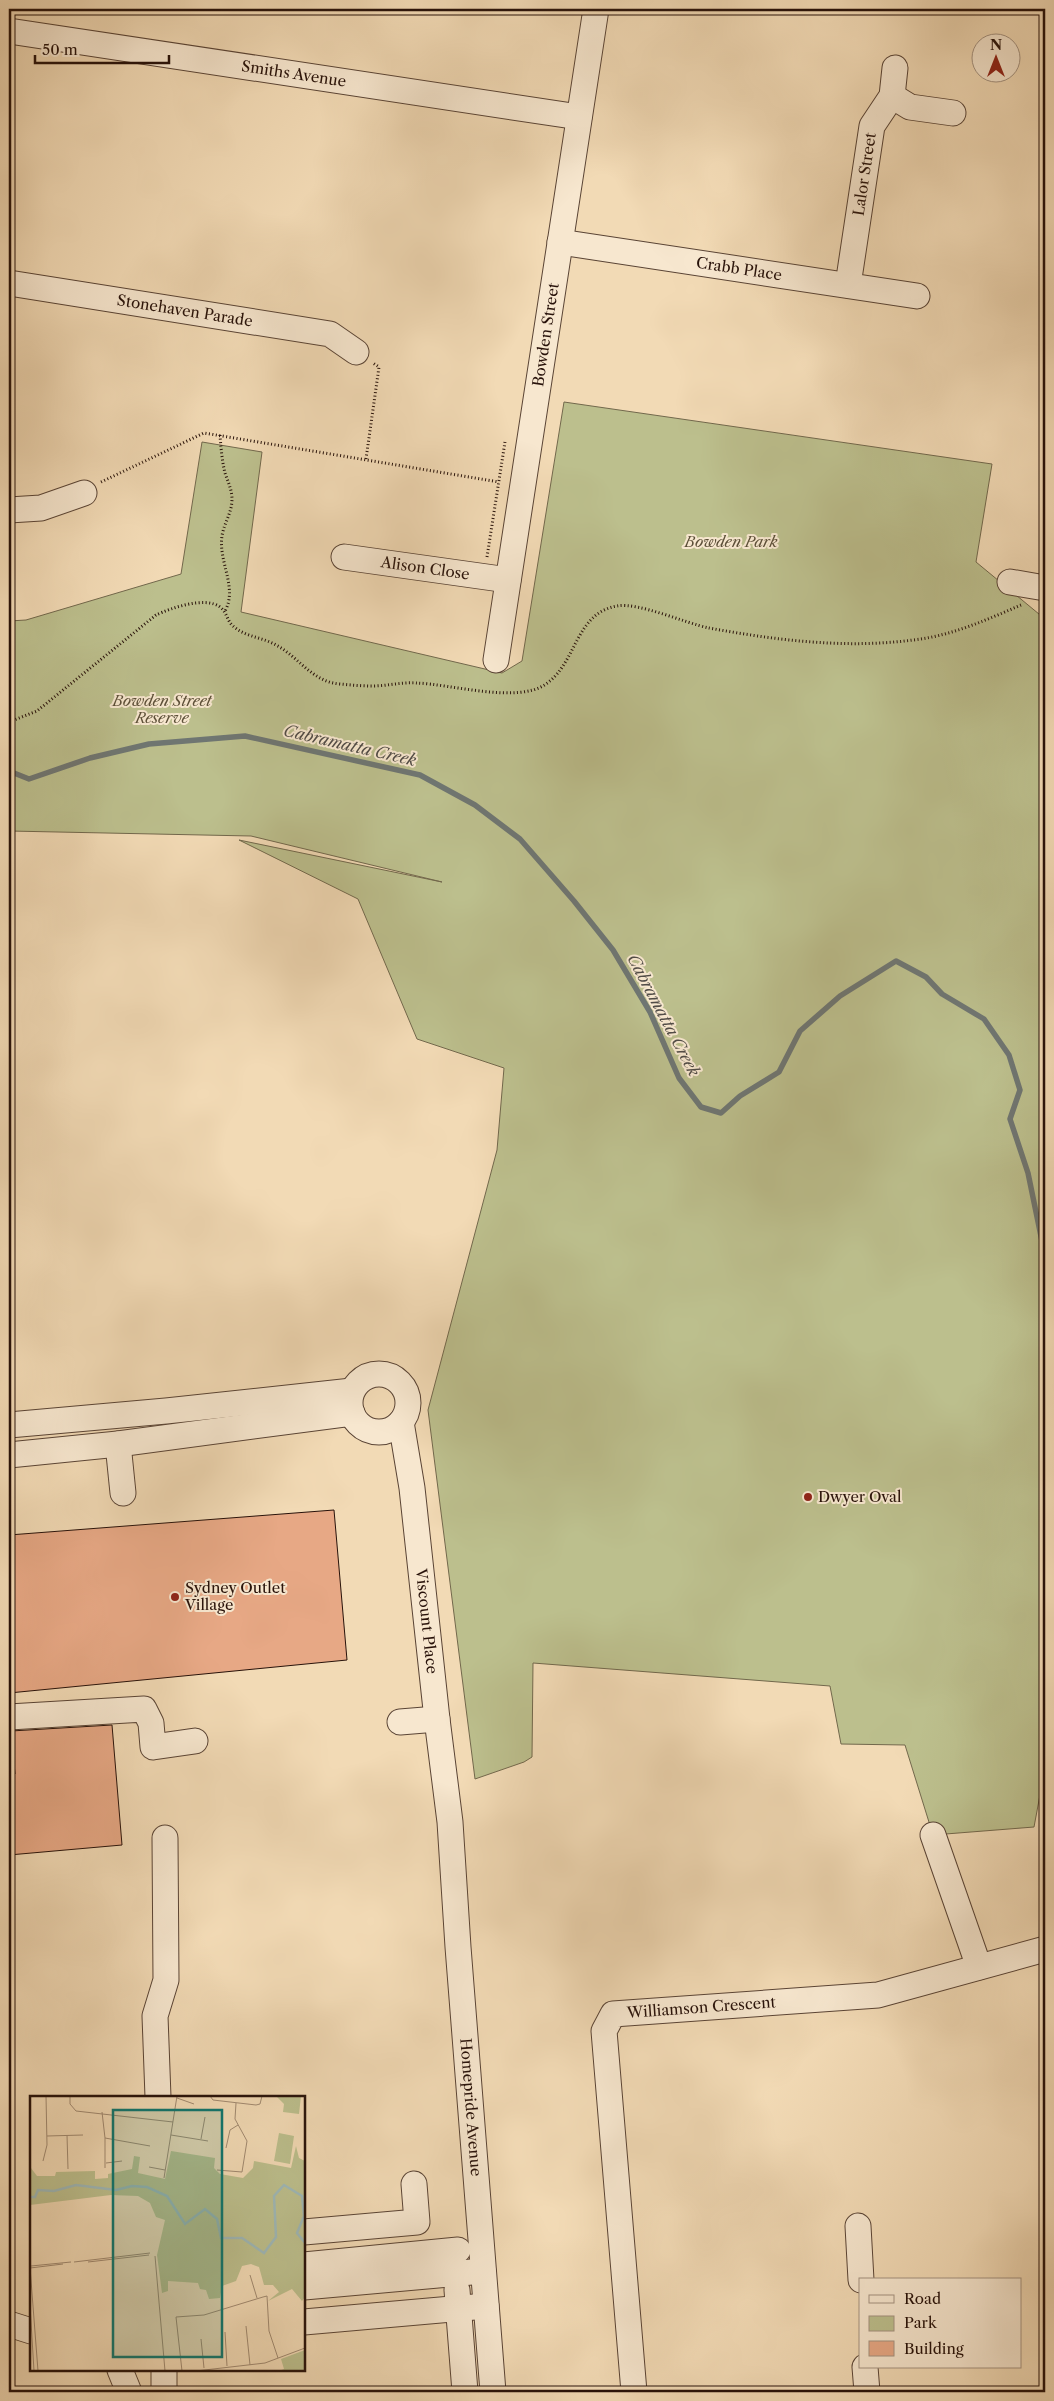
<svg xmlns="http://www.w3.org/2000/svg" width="1054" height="2401" font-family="'Libre Caslon Text',serif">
  <rect width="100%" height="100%" fill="#f2dab5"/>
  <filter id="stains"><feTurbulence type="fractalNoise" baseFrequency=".004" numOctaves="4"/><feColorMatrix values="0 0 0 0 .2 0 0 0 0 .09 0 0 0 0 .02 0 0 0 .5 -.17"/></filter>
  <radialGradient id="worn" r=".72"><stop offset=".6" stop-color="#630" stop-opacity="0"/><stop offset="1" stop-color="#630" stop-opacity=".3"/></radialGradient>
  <path fill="#bcbf8d" stroke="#72684c" d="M 564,402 L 992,464 L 976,562 L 1045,619 L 1045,1768 L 1034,1827 L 933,1835 L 905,1745 L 841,1744 L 830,1686 L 533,1663 L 532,1757 L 524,1762 L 475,1779 L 428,1410 L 497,1150 L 504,1068 L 417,1039 L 358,899 L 239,840 L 442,882 L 251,836 L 9,831 L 9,621 L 26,620 L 181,574 L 202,442 L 262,452 L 241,612 L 502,673 L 522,661 Z"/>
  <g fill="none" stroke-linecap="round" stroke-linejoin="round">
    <path stroke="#6f7672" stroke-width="5.5" d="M 9,771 L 29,779 L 90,758 L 149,744 L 245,736 L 420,775 L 475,805 L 520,839 L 574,901 L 613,950 L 650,1012 L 679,1078 L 701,1107 L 721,1113 L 740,1096 L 779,1072 L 800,1031 L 840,996 L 896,961 L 926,977 L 942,994 L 984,1019 L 1009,1055 L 1020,1090 L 1010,1119 L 1028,1173 L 1043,1246 L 1045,1248"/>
  </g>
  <path fill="#e7a885" stroke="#28120a" d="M 334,1510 L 347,1660 L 9,1693 L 9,1535 Z
    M 112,1725 L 122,1845 L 9,1855 L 9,1774 L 15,1774 L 11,1731 Z"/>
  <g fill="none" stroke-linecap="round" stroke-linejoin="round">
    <defs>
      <g id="minor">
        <path id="s1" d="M 9,31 L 579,117"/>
        <path d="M 892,96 L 910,107 L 953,113"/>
        <path id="s2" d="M 560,242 L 917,296"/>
        <path id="s3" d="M 9,283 L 330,334 L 356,352"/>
        <path id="s4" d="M 848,285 L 872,126 L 892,96 L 895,68"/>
        <path d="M 9,510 L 41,508 L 84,493"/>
        <path id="s5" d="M 344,557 L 508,580"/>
        <path d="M 1010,582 L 1045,588"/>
        <path id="s6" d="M 496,660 L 596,9"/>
        <circle cx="379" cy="1403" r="29"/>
        <path id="s7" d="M 401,1422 L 412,1488 L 437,1719 L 450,1822 L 458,1947 L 493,2392"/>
        <path d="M 9,1425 L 166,1411 L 352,1391"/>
        <path d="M 118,1444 L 123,1493"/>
        <path d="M 9,1455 L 118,1444 L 352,1413"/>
        <path d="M 9,1717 L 144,1709 L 151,1723 L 153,1747 L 195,1741"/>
        <path d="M 400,1722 L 437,1719"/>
        <path d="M 933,1835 L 979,1967"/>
        <path d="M 158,2097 L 155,2016 L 166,1980 L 165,1838"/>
        <path d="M 858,2226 L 861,2280"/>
        <path d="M 304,2232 L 417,2222 L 414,2184"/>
        <path d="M 304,2265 L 458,2250"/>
        <path d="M 304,2287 L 483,2271"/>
        <path d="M 457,2290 L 465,2392"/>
        <path d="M 304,2322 L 486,2306"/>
        <path d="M 9,2324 L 31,2331"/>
        <path d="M 865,2367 L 867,2392"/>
        <path d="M 120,2370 L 129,2392"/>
        <path d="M 164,2370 L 164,2392"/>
        <path id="s8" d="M 634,2392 L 604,2031 L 613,2014 L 878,1995 L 1045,1949"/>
      </g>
    </defs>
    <use href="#minor" stroke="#5a4435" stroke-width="27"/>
    <path stroke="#28120a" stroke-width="3" stroke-dasharray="1 2.5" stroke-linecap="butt" d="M 220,435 C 221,448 222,461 225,473 C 228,482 232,490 232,499 C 232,513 224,523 222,536 C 218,561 238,588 225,611
      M 366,459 L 379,367 L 373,363
      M 101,482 L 204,433 L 499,482
      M 487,557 L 505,442
      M 9,722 L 37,711 L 156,615 C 171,608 205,596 220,607 C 227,612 227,621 233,626 C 245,637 262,637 276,645 C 299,657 312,682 340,684 C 351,685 362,686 373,686 C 387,686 401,682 416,683 C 451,684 518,704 546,684 C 577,663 575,613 617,606 C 638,602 685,623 709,628 C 775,640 845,649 913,640 C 951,636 986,620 1021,605"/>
    <use href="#minor" stroke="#f7e7cf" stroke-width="25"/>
  </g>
  <g fill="#8f2418" stroke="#f7e7cf" stroke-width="2">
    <circle cx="808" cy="1497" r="5"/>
    <circle cx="175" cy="1597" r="5"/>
  </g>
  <g text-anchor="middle" stroke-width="4" stroke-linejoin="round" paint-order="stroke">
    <g font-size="15" fill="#28120a" stroke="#f7e7cf">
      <text dy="5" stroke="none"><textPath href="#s1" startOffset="288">Smiths Avenue</textPath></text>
      <text dy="5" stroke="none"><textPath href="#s4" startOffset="112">Lalor Street</textPath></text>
      <text dy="5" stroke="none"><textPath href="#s2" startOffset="181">Crabb Place</textPath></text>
      <text dy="5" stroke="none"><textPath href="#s3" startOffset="178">Stonehaven Parade</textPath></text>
      <text dy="5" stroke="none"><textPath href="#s6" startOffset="329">Bowden Street</textPath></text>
      <text dy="5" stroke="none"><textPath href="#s5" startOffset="82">Alison Close</textPath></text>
      <text dy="5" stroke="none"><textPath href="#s7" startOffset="201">Viscount Place</textPath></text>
      <text dy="5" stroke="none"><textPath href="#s8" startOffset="470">Williamson Crescent</textPath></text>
      <text dy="5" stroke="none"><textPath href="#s7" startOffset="689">Homepride Avenue</textPath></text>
    </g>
    <g font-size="15" font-style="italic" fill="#5c4f38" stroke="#f7e7cf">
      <text x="731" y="547">Bowden Park</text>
      <text x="162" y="706">Bowden Street<tspan x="162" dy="17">Reserve</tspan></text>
    </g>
    <g font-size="15" fill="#28120a" stroke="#f7e7cf" text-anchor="start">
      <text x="818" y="1502">Dwyer Oval</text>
      <text x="185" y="1593">Sydney Outlet<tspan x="185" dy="17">Village</tspan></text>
    </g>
    <g font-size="16" font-style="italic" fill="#514c47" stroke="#f7e7cf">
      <text transform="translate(350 745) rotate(13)" y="6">Cabramatta Creek</text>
      <text transform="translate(664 1015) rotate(62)" y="6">Cabramatta Creek</text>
    </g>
  </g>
  <g transform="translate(30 2096)">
    <rect width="275" height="275" fill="#f2dab5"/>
    <path d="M 271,0 L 269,18 L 253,16 L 254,8 L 246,0 ZM 249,37 L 264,40 L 260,68 L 244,65 ZM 266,50 L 269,62 L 275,65 L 275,201 L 272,205 L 262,193 L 238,205 L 249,196 L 243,189 L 234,189 L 229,171 L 221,168 L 212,170 L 206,185 L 192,190 L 190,202 L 179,203 L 176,194 L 170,193 L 168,187 L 138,185 L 138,195 L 132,197 L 127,159 L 135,124 L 126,121 L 120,107 L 108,100 L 81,99 L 0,109 L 0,53 L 1,72 L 7,80 L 25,80 L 26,76 L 65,75 L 65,83 L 78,82 L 78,78 L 102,73 L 104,60 L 110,61 L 108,77 L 135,83 L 141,55 L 185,62 L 184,72 L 190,78 L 213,82 L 223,72 L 224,65 L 261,72 ZM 275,254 L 275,275 L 249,275 L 254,273 L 251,263 Z" fill="#bcbf8d"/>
    <path fill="none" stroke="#9eb8b7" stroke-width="2.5" d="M 0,101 L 5,101 L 8,94 L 24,95 L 46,89 L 86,94 L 102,90 L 117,91 L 137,100 L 155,128 L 175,113 L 187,123 L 191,142 L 212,142 L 234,157 L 246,141 L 244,100 L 254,89 L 272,100 L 274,120 L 267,137 L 275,147"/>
    <path fill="none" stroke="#a18a71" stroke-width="1" d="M 40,0 L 40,8 L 46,15 L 143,26M 180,0 L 183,4 L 226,9 L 230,8 L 232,0M 147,2 L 164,8M 72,16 L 75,42 L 120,50M 37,39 L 38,73M 141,39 L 178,45M 17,40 L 53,39M 75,42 L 75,72M 171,43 L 175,21M 196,52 L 200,34 L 208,29M 13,65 L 17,49 L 16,0M 76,67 L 92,65M 119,71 L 135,74M 187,74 L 212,76 L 217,45 L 205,23 L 206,7M 134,82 L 147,0M 125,160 L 135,275M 44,166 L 120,157M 58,166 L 119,159M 1,170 L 41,166M 0,171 L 8,275M 0,172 L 33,168M 220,179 L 227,202M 0,209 L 4,275M 216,230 L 220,269M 195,236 L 197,270M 171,243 L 174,272M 152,275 L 146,221 L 174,219 L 233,201 L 237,200 L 239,235 L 248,262M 166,275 L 235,267 L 275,252"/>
    <path fill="#0f766e" fill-opacity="0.15" stroke="#0f766e" stroke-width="2.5" d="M 83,14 L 192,14 L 192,261 L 83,261 Z"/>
    <rect width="275" height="275" fill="none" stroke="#28120a" stroke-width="2.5"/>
  </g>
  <rect width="1054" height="2401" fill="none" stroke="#f2dab5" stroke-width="30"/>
  <rect x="10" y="10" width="1034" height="2381" fill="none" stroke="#28120a" stroke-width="2.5"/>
  <rect x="15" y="15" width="1024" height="2371" fill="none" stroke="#28120a"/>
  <rect x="859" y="2278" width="162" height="90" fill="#f7e7cf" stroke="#a49280"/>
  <rect x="869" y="2295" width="25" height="8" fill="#f7e7cf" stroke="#a49280"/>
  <text x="904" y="2304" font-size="15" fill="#28120a">Road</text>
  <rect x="869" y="2316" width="25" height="15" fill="#bcbf8d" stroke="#a49280"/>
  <text x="904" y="2328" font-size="15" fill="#28120a">Park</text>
  <rect x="869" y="2341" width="25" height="15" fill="#e7a885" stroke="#a49280"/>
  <text x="904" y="2354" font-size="15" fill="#28120a">Building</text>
  <g transform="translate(996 58)"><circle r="24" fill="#f7e7cf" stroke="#a49280"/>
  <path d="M0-4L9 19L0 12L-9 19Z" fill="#8f2418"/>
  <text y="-8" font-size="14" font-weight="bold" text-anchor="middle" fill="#28120a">N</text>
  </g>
  <path d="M35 55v8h134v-8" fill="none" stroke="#28120a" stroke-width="2.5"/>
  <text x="42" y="55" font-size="15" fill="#28120a" stroke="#f7e7cf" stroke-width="4" paint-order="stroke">50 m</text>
  <rect width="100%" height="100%" filter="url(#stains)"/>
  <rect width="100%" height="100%" fill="url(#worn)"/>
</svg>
